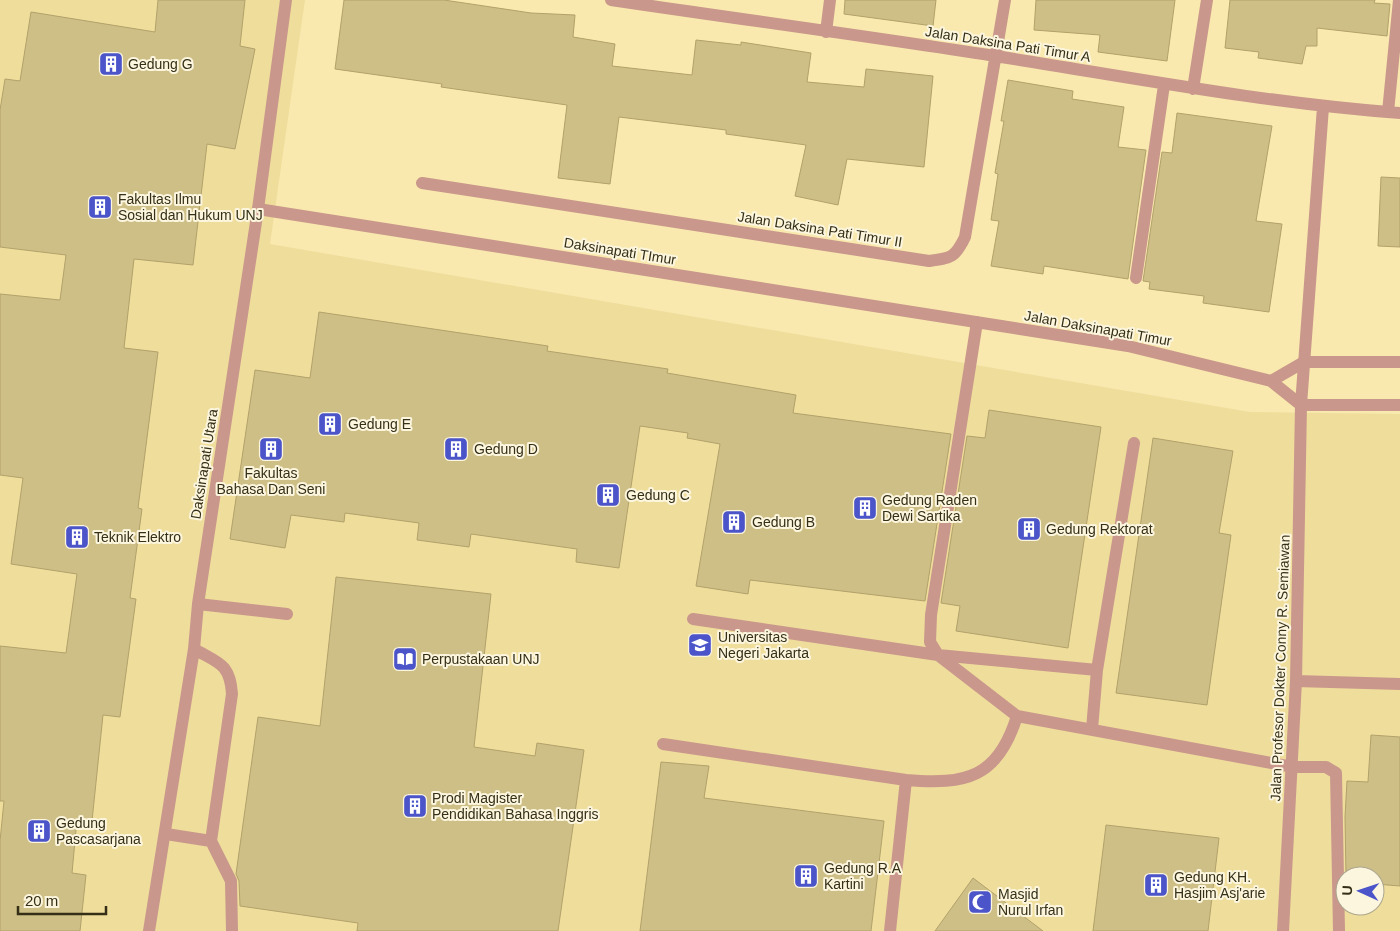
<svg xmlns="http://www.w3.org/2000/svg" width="1400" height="931" font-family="Helvetica,sans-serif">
  <rect width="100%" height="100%" fill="#f9e9ae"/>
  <path fill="#efdd9c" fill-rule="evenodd" d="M 0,0 L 305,0 L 270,244 L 1250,412 L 1400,414 L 1400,931 L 0,931 ZM 1345,876 L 1375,876 L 1375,906 L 1345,906 Z"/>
  <path fill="#cebf86" stroke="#b2a26a" d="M 158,0 L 245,0 L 240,46 L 255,49 L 235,149 L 207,144 L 193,265 L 134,259 L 124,348 L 158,352 L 138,508 L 142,509 L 130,598 L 136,599 L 120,717 L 103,715 L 92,821 L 77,819 L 72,873 L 86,875 L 80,931 L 0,931 L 0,841 L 4,801 L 0,801 L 0,646 L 66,653 L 77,574 L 11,564 L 23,478 L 0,475 L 0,294 L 60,300 L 66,255 L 0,247 L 0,110 L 5,79 L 20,81 L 31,12 L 155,32 Z
    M 344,0 L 444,0 L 531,13 L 575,15 L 573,37 L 615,44 L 612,66 L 692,75 L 696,40 L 741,45 L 741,42 L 811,53 L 807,82 L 864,87 L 866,69 L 933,76 L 924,167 L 847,159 L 838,205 L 795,196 L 806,145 L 726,134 L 726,130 L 619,117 L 610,184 L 558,178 L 567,105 L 441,87 L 442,84 L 335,69 Z
    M 845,0 L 936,0 L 933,26 L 844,14 Z
    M 1036,0 L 1175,0 L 1167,61 L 1098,52 L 1100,35 L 1034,30 Z
    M 1230,0 L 1375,0 L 1374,3 L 1390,4 L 1387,36 L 1317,28 L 1317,46 L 1306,46 L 1302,64 L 1258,58 L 1259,52 L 1225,48 Z
    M 1008,80 L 1073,91 L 1072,99 L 1124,107 L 1118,147 L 1146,150 L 1128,279 L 1044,266 L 1043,274 L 991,266 L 999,221 L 991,220 L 998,174 L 995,173 L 1004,121 L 1001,121 Z
    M 1177,113 L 1272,126 L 1256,221 L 1282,224 L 1269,312 L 1203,303 L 1204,296 L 1149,289 L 1150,282 L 1143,281 L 1162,152 L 1172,153 Z
    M 1381,177 L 1400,178 L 1400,247 L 1378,246 Z
    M 319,312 L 548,346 L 547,351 L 668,369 L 667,373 L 796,395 L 793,413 L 951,434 L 925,601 L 750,580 L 748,594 L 696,586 L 720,444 L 687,438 L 688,433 L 640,426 L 619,568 L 576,562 L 577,549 L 471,534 L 469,547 L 417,540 L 419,523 L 345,513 L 344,522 L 291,515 L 285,548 L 230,539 L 255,370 L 310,378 Z
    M 989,410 L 1101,427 L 1068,648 L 956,631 L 960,606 L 941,603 L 967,436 L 985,438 Z
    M 1153,438 L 1233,451 L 1219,533 L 1231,535 L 1207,705 L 1116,693 Z
    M 336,577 L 491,594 L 474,747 L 535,756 L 537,743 L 584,750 L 558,931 L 357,931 L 358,923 L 240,906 L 239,881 L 236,874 L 258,717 L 320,726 Z
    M 1371,735 L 1400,737 L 1400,886 L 1375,884 L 1375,876 L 1346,876 L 1345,817 L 1347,781 L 1368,782 Z
    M 661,762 L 709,766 L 704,798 L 884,821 L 871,931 L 640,931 Z
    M 1106,825 L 1219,838 L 1208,931 L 1093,931 Z
    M 973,878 L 1043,931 L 935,931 Z"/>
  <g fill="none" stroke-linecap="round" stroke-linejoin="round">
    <path stroke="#c9978b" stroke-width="12" d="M 977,322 L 931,615 L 930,642 L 938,655 L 1017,716 L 1293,767 L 1326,767 L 1336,773 L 1339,931
      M 1271,381 L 1304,362
      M 198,604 L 287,614
      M 693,619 L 938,655 L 1097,670
      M 1296,681 L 1400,684
      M 1092,729 L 1097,670 L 1134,443
      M 663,744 L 906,780
      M 166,834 L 211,841 L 232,694 C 230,663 218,663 194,649
      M 211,841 L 231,881 L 232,931
      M 149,931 L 194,649 L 198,604 L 258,209 L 1128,346 L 1271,381 L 1301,405 L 1296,681 L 1283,931
      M 890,931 L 906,780 C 966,785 998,778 1017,716"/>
    <path stroke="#c9978b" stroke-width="12" d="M 611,0 C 739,19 867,36 995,56 C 1130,77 1264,103 1400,113
      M 826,32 L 830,0
      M 1193,89 L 1207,0
      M 1323,107 L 1301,405 L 1400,405
      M 1388,112 L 1399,0
      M 422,183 L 929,261 C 951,258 955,258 965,237 L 1005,0
      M 258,209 L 286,0
      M 1136,278 L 1164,85
      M 1304,362 L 1400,362"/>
  </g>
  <defs>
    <symbol id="building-square" viewBox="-11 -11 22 22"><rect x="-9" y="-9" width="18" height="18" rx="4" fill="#4b54c9" stroke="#fcf6df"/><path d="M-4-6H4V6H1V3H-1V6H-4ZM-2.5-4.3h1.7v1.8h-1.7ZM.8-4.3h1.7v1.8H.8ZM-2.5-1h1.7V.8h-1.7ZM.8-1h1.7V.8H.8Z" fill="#fff"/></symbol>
    <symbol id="university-square" viewBox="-11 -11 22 22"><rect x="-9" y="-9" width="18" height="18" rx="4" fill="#4b54c9" stroke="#fcf6df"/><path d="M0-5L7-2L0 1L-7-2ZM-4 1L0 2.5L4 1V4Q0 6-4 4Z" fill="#fff"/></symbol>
    <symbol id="library-square" viewBox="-11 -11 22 22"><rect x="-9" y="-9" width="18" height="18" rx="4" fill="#4b54c9" stroke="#fcf6df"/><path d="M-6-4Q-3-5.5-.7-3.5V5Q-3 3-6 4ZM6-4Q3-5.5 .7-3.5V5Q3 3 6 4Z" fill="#fff"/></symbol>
    <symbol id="mosque-square" viewBox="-11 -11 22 22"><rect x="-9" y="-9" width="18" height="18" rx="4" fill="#4b54c9" stroke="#fcf6df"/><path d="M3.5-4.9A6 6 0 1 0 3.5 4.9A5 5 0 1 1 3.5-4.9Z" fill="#fff"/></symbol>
  </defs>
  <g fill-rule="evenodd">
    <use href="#building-square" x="97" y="50" width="28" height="28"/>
    <use href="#building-square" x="86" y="193" width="28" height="28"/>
    <use href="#building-square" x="316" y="410" width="28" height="28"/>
    <use href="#building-square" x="257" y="435" width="28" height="28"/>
    <use href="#building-square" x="442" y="435" width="28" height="28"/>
    <use href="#building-square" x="594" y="481" width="28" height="28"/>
    <use href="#building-square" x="851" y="494" width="28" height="28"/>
    <use href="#building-square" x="720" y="508" width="28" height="28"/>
    <use href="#building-square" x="1015" y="515" width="28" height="28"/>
    <use href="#building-square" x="63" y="523" width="28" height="28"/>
    <use href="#university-square" x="686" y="631" width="28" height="28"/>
    <use href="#library-square" x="391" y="645" width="28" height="28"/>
    <use href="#building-square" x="401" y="792" width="28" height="28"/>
    <use href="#building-square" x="25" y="817" width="28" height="28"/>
    <use href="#building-square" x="792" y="862" width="28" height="28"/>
    <use href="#building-square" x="1142" y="871" width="28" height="28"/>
    <use href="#mosque-square" x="966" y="888" width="28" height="28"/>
  </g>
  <g text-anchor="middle" stroke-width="4" stroke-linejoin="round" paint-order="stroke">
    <g font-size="14" fill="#352f17" stroke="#fcf6df">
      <text transform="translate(1008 44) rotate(9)" y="5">Jalan Daksina Pati Timur A</text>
      <text transform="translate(820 229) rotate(9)" y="5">Jalan Daksina Pati Timur II</text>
      <text transform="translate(620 251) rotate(9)" y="5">Daksinapati TImur</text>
      <text transform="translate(1098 328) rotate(10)" y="5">Jalan Daksinapati Timur</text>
      <text transform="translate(204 464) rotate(-81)" y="5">Daksinapati Utara</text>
      <text transform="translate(1280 668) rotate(-88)" y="5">Jalan Profesor Dokter Conny R. Semiawan</text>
    </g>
    <g font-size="14" fill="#352f17" stroke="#fcf6df" text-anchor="start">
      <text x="128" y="69">Gedung G</text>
      <text x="118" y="204">Fakultas Ilmu<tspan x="118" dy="16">Sosial dan Hukum UNJ</tspan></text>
      <text x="348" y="429">Gedung E</text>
      <text x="474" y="454">Gedung D</text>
      <text x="271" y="478" text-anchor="middle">Fakultas<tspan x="271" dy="16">Bahasa Dan Seni</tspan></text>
      <text x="626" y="500">Gedung C</text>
      <text x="882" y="505">Gedung Raden<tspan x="882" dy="16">Dewi Sartika</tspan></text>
      <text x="752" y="527">Gedung B</text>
      <text x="1046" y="534">Gedung Rektorat</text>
      <text x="94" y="542">Teknik Elektro</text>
      <text x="718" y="642">Universitas<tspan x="718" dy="16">Negeri Jakarta</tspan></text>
      <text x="422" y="664">Perpustakaan UNJ</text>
      <text x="432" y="803">Prodi Magister<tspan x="432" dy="16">Pendidikan Bahasa Inggris</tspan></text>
      <text x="56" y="828">Gedung<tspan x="56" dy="16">Pascasarjana</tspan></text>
      <text x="824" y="873">Gedung R.A<tspan x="824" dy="16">Kartini</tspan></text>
      <text x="1174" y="882">Gedung KH.<tspan x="1174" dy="16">Hasjim Asj'arie</tspan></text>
      <text x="998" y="899">Masjid<tspan x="998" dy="16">Nurul Irfan</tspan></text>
    </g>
  </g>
  <g transform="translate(1360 891) rotate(273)"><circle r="24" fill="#fcf6df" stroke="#aca68f"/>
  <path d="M0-4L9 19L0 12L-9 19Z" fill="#4b54c9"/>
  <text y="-8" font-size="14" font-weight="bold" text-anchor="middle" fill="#352f17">U</text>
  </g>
  <path d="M18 906v8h88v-8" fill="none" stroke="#352f17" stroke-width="2.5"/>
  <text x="25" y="906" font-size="15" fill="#352f17" stroke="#fcf6df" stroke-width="4" paint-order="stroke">20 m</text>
</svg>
